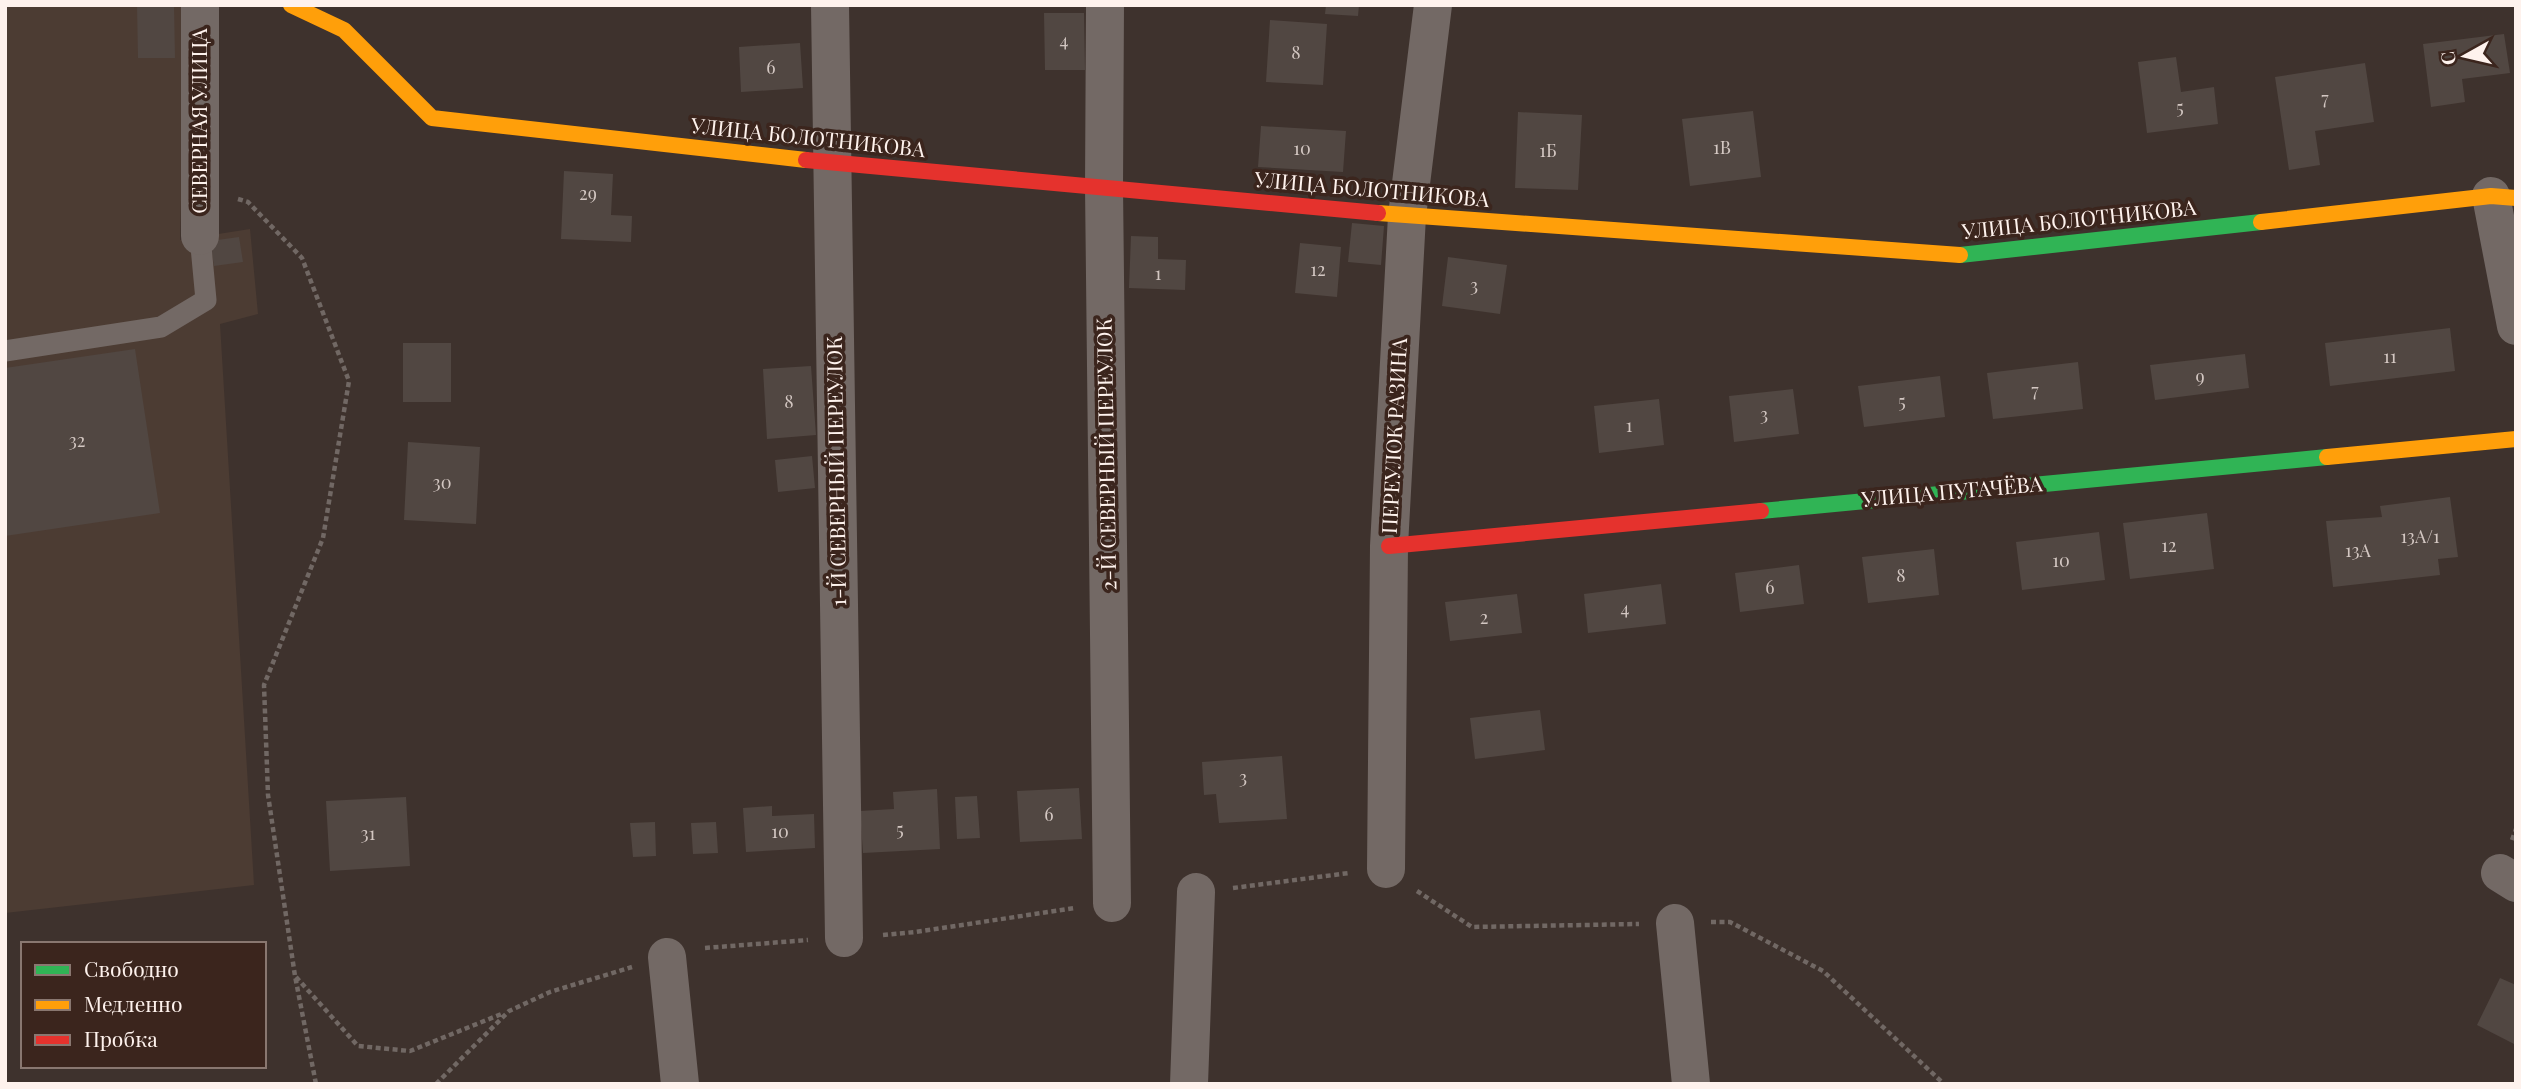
<svg xmlns="http://www.w3.org/2000/svg" width="2521" height="1089" font-family="'Playfair Display',serif">
  <rect width="100%" height="100%" fill="#3e322d"/>
  <path fill="#4c3c33" d="M 5,5 L 186,5 L 180,240 L 250,229 L 258,314 L 220,324 L 254,885 L 5,913 Z"/>
  <path fill="#514742" d="M 137,5 L 174,5 L 175,58 L 138,58 Z
    M 1326,5 L 1359,5 L 1358,16 L 1325,14 Z
    M 1044,13 L 1084,13 L 1085,70 L 1045,70 Z
    M 1270,20 L 1327,24 L 1323,85 L 1266,82 Z
    M 2504,34 L 2510,73 L 2462,79 L 2465,102 L 2431,107 L 2423,44 Z
    M 800,43 L 803,88 L 741,92 L 739,47 Z
    M 2176,57 L 2181,92 L 2214,87 L 2218,124 L 2147,133 L 2138,62 Z
    M 2365,63 L 2374,122 L 2315,131 L 2320,165 L 2289,170 L 2275,77 Z
    M 1753,111 L 1761,177 L 1690,186 L 1682,119 Z
    M 1518,112 L 1582,115 L 1578,190 L 1515,188 Z
    M 1261,126 L 1346,131 L 1343,172 L 1258,167 Z
    M 564,171 L 613,174 L 611,215 L 632,216 L 631,242 L 561,239 Z
    M 1352,223 L 1384,226 L 1381,265 L 1348,262 Z
    M 1131,236 L 1158,237 L 1158,259 L 1186,260 L 1185,290 L 1129,288 Z
    M 239,237 L 243,262 L 214,266 L 210,241 Z
    M 1300,243 L 1341,247 L 1337,297 L 1295,293 Z
    M 1448,257 L 1507,265 L 1500,314 L 1442,306 Z
    M 2450,328 L 2455,371 L 2330,386 L 2325,343 Z
    M 403,343 L 451,343 L 451,402 L 403,402 Z
    M 135,349 L 160,513 L 5,536 L 5,368 Z
    M 2245,354 L 2249,388 L 2155,400 L 2150,365 Z
    M 2078,362 L 2083,409 L 1993,419 L 1987,373 Z
    M 811,366 L 816,435 L 767,439 L 763,369 Z
    M 1940,376 L 1945,417 L 1864,427 L 1858,386 Z
    M 1793,389 L 1799,434 L 1734,442 L 1729,396 Z
    M 1659,399 L 1664,445 L 1599,453 L 1594,406 Z
    M 408,442 L 480,447 L 476,524 L 404,520 Z
    M 812,456 L 815,488 L 778,492 L 775,460 Z
    M 2450,497 L 2458,557 L 2438,559 L 2440,575 L 2333,587 L 2326,521 L 2382,517 L 2380,506 Z
    M 2207,513 L 2214,569 L 2130,579 L 2123,523 Z
    M 2099,532 L 2105,580 L 2022,590 L 2016,542 Z
    M 1934,549 L 1939,595 L 1868,603 L 1862,557 Z
    M 1799,565 L 1804,604 L 1740,612 L 1735,573 Z
    M 1661,584 L 1666,624 L 1588,633 L 1584,594 Z
    M 1517,594 L 1522,633 L 1450,641 L 1445,602 Z
    M 1540,710 L 1545,750 L 1475,759 L 1470,718 Z
    M 1282,756 L 1287,819 L 1219,823 L 1216,794 L 1204,795 L 1202,762 Z
    M 1079,788 L 1082,839 L 1020,842 L 1017,791 Z
    M 937,789 L 940,849 L 863,853 L 860,811 L 894,809 L 893,792 Z
    M 977,796 L 980,838 L 957,839 L 955,797 Z
    M 406,797 L 410,866 L 330,871 L 326,801 Z
    M 772,806 L 772,816 L 814,814 L 815,848 L 746,852 L 743,808 Z
    M 655,822 L 656,856 L 633,857 L 630,823 Z
    M 716,822 L 718,853 L 693,854 L 691,823 Z
    M 2500,978 L 2516,985 L 2516,1045 L 2477,1025 Z"/>
  <g fill="none" stroke-linecap="round" stroke-linejoin="round">
    <path stroke="#716864" stroke-width="4.5" stroke-dasharray="5 3.5" stroke-linecap="butt" d="M 238,199 L 248,202 L 302,258 L 349,381 L 323,538 L 264,685 L 268,795 L 295,976 L 316,1084
      M 2512,840 L 2516,829
      M 1233,888 L 1349,873
      M 1417,891 L 1472,927 L 1639,924
      M 1711,922 L 1730,922 L 1823,971 L 1944,1084
      M 883,935 L 915,932 L 1075,908
      M 705,948 L 808,940
      M 296,977 L 358,1046 L 410,1051 L 504,1013
      M 436,1084 L 509,1011 L 550,992 L 632,967"/>
    <path stroke="#736965" stroke-width="21" d="M 5,351 L 161,327 L 206,300 L 200,236"/>
    <path stroke="#736965" stroke-width="38" d="M 830,5 L 844,938
      M 1105,5 L 1104,187 L 1112,903
      M 2491,196 L 2516,326
      M 200,236 L 200,5
      M 1386,869 L 1389,546 L 1407,216 L 1433,5
      M 2500,873 L 2516,883
      M 1675,923 L 1691,1084
      M 667,957 L 680,1084
      M 1189,1084 L 1196,892"/>
    <path stroke="#30b455" stroke-width="16" d="M 1960,255 L 2261,222
      M 1761,511 L 2327,457"/>
    <path stroke="#ff9f0a" stroke-width="16" d="M 291,5 L 344,30 L 432,118 L 806,160
      M 1378,213 L 1960,255
      M 2261,222 L 2491,196 L 2516,198
      M 2327,457 L 2516,439"/>
    <path stroke="#e5322d" stroke-width="16" d="M 806,160 L 1378,213
      M 1389,546 L 1761,511"/>
  </g>
  <g text-anchor="middle" stroke-width="7" stroke-linejoin="round" paint-order="stroke">
    <g font-size="18" fill="#d3c7c2">
      <text x="1064" y="47">4</text>
      <text x="1296" y="59">8</text>
      <text x="771" y="74">6</text>
      <text x="2325" y="105">7</text>
      <text x="2180" y="114">5</text>
      <text x="1722" y="154">1В</text>
      <text x="1302" y="155">10</text>
      <text x="1548" y="157">1Б</text>
      <text x="588" y="200">29</text>
      <text x="1318" y="276">12</text>
      <text x="1158" y="280">1</text>
      <text x="1474" y="292">3</text>
      <text x="2390" y="363">11</text>
      <text x="2200" y="383">9</text>
      <text x="2035" y="397">7</text>
      <text x="789" y="408">8</text>
      <text x="1902" y="408">5</text>
      <text x="1764" y="421">3</text>
      <text x="1629" y="432">1</text>
      <text x="77" y="447">32</text>
      <text x="442" y="489">30</text>
      <text x="2420" y="543">13А/1</text>
      <text x="2169" y="552">12</text>
      <text x="2358" y="557">13А</text>
      <text x="2061" y="567">10</text>
      <text x="1901" y="582">8</text>
      <text x="1770" y="594">6</text>
      <text x="1625" y="615">4</text>
      <text x="1484" y="624">2</text>
      <text x="1243" y="784">3</text>
      <text x="1049" y="821">6</text>
      <text x="900" y="836">5</text>
      <text x="780" y="838">10</text>
      <text x="368" y="840">31</text>
    </g>
    <g font-size="21" fill="#fef2ed" stroke="#3b251d">
      <text transform="translate(200 121) rotate(-90)" y="7">СЕВЕРНАЯ УЛИЦА</text>
      <text transform="translate(808 138) rotate(6)" y="7">УЛИЦА БОЛОТНИКОВА</text>
      <text transform="translate(1372 190) rotate(5)" y="7">УЛИЦА БОЛОТНИКОВА</text>
      <text transform="translate(2079 220) rotate(-6)" y="7">УЛИЦА БОЛОТНИКОВА</text>
      <text transform="translate(1395 436) rotate(-87)" y="7">ПЕРЕУЛОК РАЗИНА</text>
      <text transform="translate(1107 454) rotate(-91)" y="7">2-Й СЕВЕРНЫЙ ПЕРЕУЛОК</text>
      <text transform="translate(837 471) rotate(-91)" y="7">1-Й СЕВЕРНЫЙ ПЕРЕУЛОК</text>
      <text transform="translate(1952 492) rotate(-5)" y="7">УЛИЦА ПУГАЧЁВА</text>
    </g>
  </g>
  <rect width="2521" height="1089" fill="none" stroke="#fef2ed" stroke-width="14"/>
  <rect x="21" y="942" width="245" height="126" fill="#3b251d" stroke="#897770" stroke-width="2"/>
  <rect x="35" y="965" width="35" height="10" fill="#30b455" stroke="#897770" stroke-width="2"/>
  <text x="84" y="977" font-size="21" fill="#fef2ed">Свободно</text>
  <rect x="35" y="1000" width="35" height="10" fill="#ff9f0a" stroke="#897770" stroke-width="2"/>
  <text x="84" y="1012" font-size="21" fill="#fef2ed">Медленно</text>
  <rect x="35" y="1035" width="35" height="10" fill="#e5322d" stroke="#897770" stroke-width="2"/>
  <text x="84" y="1047" font-size="21" fill="#fef2ed">Пробка</text>
  <g transform="translate(2465 56) rotate(262)" stroke="#3b251d" stroke-width="5" paint-order="stroke">
  <path d="M0-5L12 26L0 18L-12 26Z" fill="#fef2ed"/>
  <text y="-10" font-size="19" font-weight="bold" text-anchor="middle" fill="#fef2ed">С</text>
  </g>
</svg>
